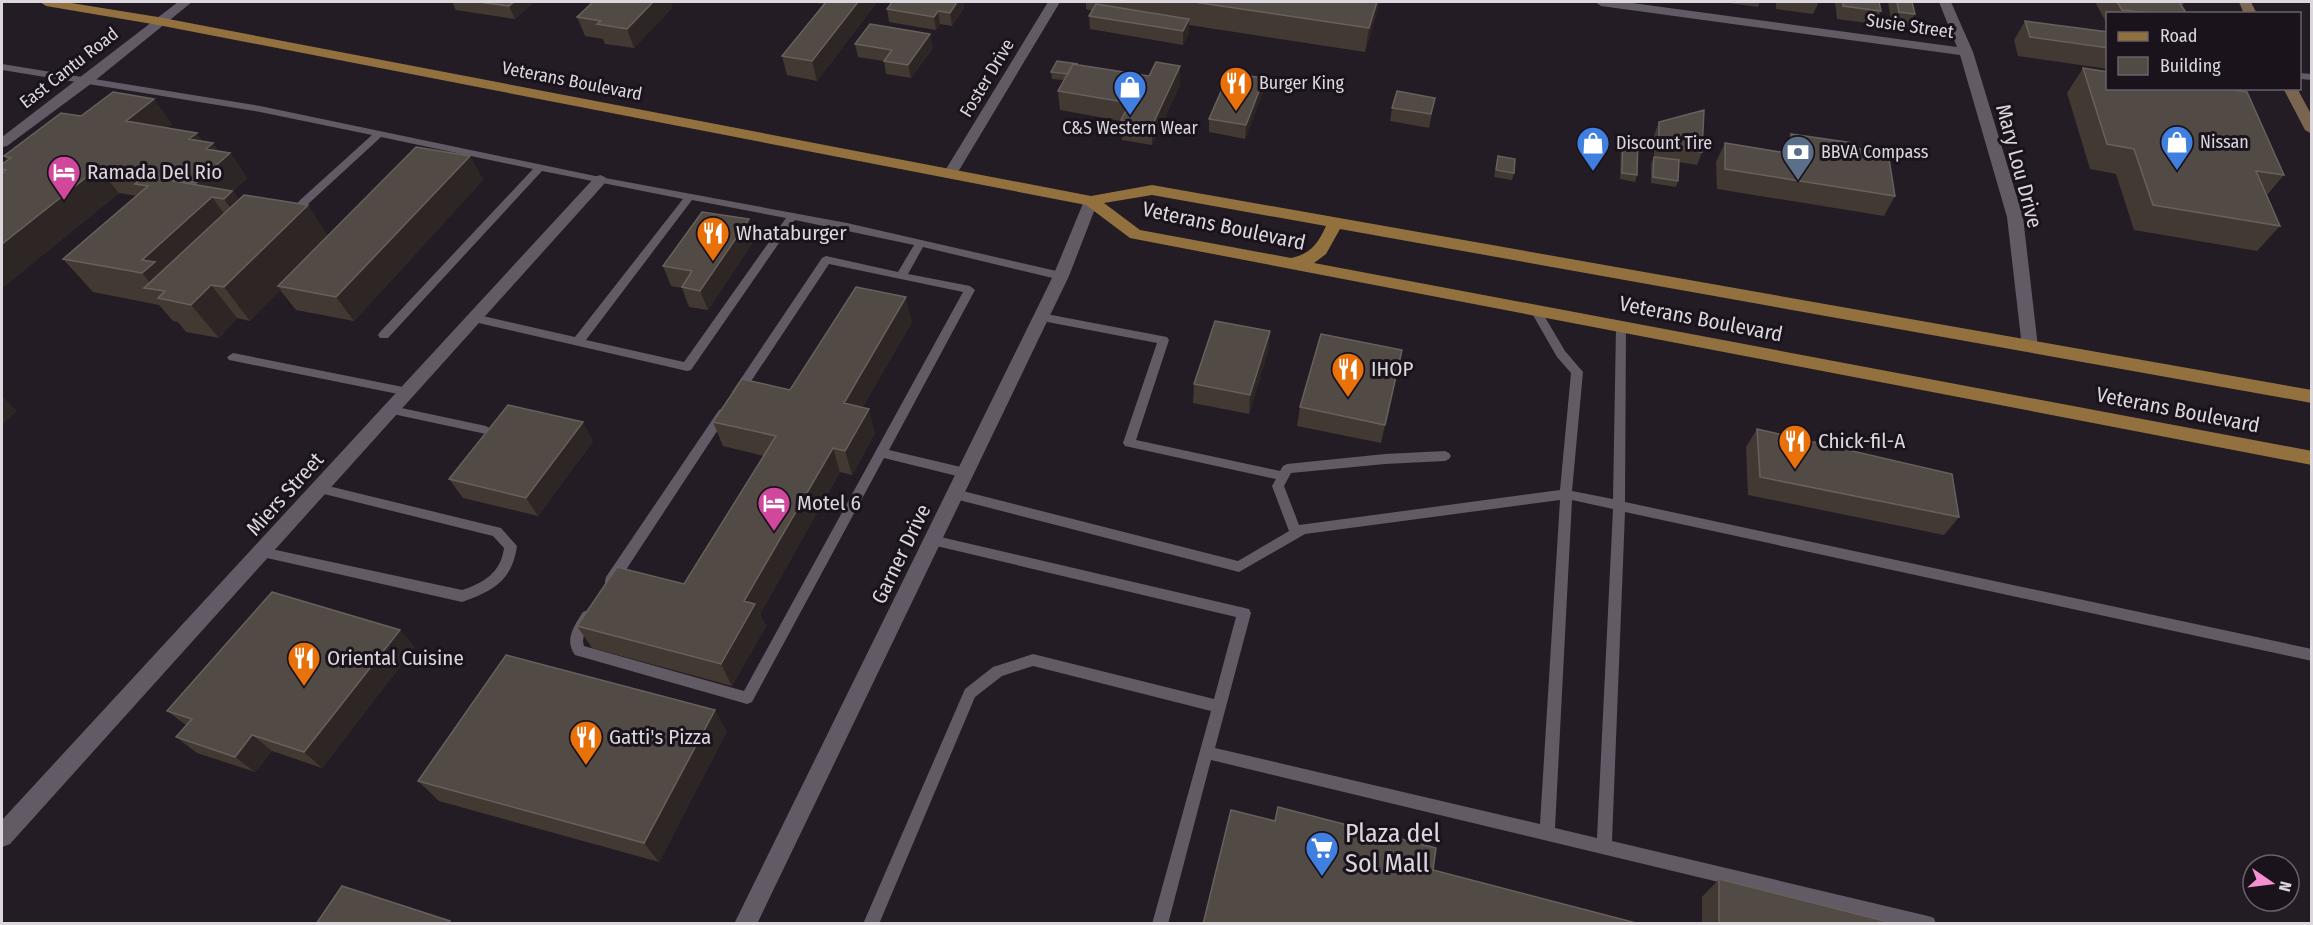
<svg xmlns="http://www.w3.org/2000/svg" width="2313" height="925" font-family="'Fira Sans Condensed',sans-serif">
  <rect width="100%" height="100%" fill="#231c25"/>
  <g fill="none" stroke-linecap="round" stroke-linejoin="round">
    <path fill="#625a64" fill-rule="evenodd" d="M 2,64 L 260,106 L 600,177 L 847,223 L 1061,272 L 1066,276 L 1061,280 L 923,247 L 908,274 L 970,286 L 975,290 L 889,450 L 965,468 L 969,470 L 971,473 L 969,476 L 965,478 L 884,458 L 752,702 L 747,704 L 575,655 C 564,640 574,626 583,612 L 588,610 L 593,612 L 595,616 C 590,626 580,635 584,646 L 744,691 L 963,292 L 829,264 L 742,395 L 734,395 L 732,392 L 822,258 L 826,256 L 898,272 L 914,245 L 795,220 L 691,370 L 687,371 L 470,321 L 469,318 L 474,314 L 575,337 L 683,199 L 542,171 L 388,338 L 380,338 L 378,335 L 380,332 L 533,169 L 381,137 L 307,205 L 303,206 L 298,203 L 299,201 L 372,135 L 260,112 L 2,70 ZM 692,200 L 786,218 L 684,362 L 586,340 Z
      M 2300,73 L 2312,74 L 2312,80 L 2300,79 Z
      M 1535,306 L 1539,307 L 1565,351 L 1583,372 L 1572,491 L 1613,499 L 1616,326 L 1621,322 L 1626,326 L 1625,502 L 2312,649 L 2312,661 L 1625,512 L 1612,841 L 1928,916 L 1934,918 L 1936,924 L 1893,924 L 1211,760 L 1168,924 L 1152,924 L 1211,711 L 1033,666 L 1002,676 L 975,697 L 879,924 L 863,924 L 965,689 L 993,667 L 1033,654 L 1214,699 L 1236,617 L 932,545 L 928,544 L 926,540 L 928,536 L 932,535 L 1249,609 L 1251,613 L 1215,748 L 1540,824 L 1560,500 L 1305,534 L 1239,572 L 955,499 L 951,497 L 949,494 L 951,491 L 955,489 L 1238,561 L 1289,531 L 1272,486 L 1276,479 L 1125,446 L 1123,443 L 1157,343 L 1037,320 L 1036,317 L 1041,313 L 1167,337 L 1169,340 L 1136,440 L 1280,471 L 1283,466 L 1287,464 L 1385,454 L 1445,451 L 1449,453 L 1451,456 L 1449,459 L 1445,461 L 1385,464 L 1291,473 L 1284,486 L 1299,525 L 1560,490 L 1571,373 L 1557,357 L 1530,310 ZM 1572,500 L 1613,509 L 1597,838 L 1555,828 Z
      M 233,353 L 408,388 L 414,392 L 408,396 L 229,360 L 227,357 Z
      M 392,406 L 486,426 L 492,430 L 486,434 L 388,413 L 386,410 L 388,407 Z
      M 723,409 L 729,413 L 727,416 L 616,585 L 611,586 L 606,585 L 605,581 L 606,577 L 719,410 Z
      M 320,484 L 501,528 L 517,546 C 512,581 493,591 462,602 L 258,556 L 256,552 L 258,548 L 262,547 L 462,590 C 484,583 501,572 504,548 L 493,536 L 316,492 L 314,489 L 316,486 Z"/>
    <path fill="#625a64" fill-rule="evenodd" d="M 1048,2 L 1060,2 L 955,177 L 945,177 L 943,174 Z
      M 1595,2 L 1625,2 L 1957,47 L 1939,2 L 1951,2 L 1973,52 L 2023,217 L 2038,347 L 2036,351 L 2024,351 L 2022,347 L 2007,217 L 1960,55 L 1601,6 Z
      M 600,175 L 605,177 L 607,180 L 605,183 L 10,844 L 2,847 L 2,820 L 595,177 Z
      M 1091,196 L 1098,201 L 1069,276 L 757,924 L 734,924 L 1053,276 L 1084,201 Z"/>
    <path fill="#625a64" fill-rule="evenodd" d="M 178,2 L 192,2 L 92,83 L 7,146 L 2,147 L 2,137 Z"/>
    <path fill="#7a6551" fill-rule="evenodd" d="M 2239,2 L 2251,2 L 2257,14 L 2244,14 Z
      M 2283,88 L 2297,88 L 2312,116 L 2312,134 L 2305,130 Z"/>
    <path fill="#92713e" fill-rule="evenodd" d="M 40,2 L 65,2 L 158,17 L 1091,196 L 1152,185 L 2312,390 L 2312,403 L 1340,229 L 1326,254 L 1314,263 L 2312,451 L 2312,465 L 1135,239 L 1130,238 L 1086,205 L 158,25 L 46,6 ZM 1152,195 L 1326,226 C 1318,244 1310,254 1291,258 L 1140,230 L 1104,203 Z"/>
  </g>
  <path fill="#423932" d="M 452,2 L 534,2 L 515,19 L 456,10 Z
    M 593,2 L 674,2 L 671,5 L 672,8 L 634,48 L 605,44 L 603,39 L 585,36 L 577,17 Z
    M 810,2 L 877,2 L 817,81 L 787,75 L 782,56 L 824,4 Z
    M 892,2 L 963,2 L 964,8 L 952,26 L 940,24 L 936,30 L 889,22 L 887,9 Z
    M 1086,2 L 1380,2 L 1365,52 L 1189,25 L 1189,33 L 1183,45 L 1090,29 L 1089,16 L 1093,11 L 1086,9 Z
    M 1722,2 L 1760,2 L 1758,7 Z
    M 1776,2 L 1819,2 L 1813,14 L 1776,9 Z
    M 1835,2 L 1879,2 L 1881,11 L 1874,24 L 1837,19 Z
    M 1888,2 L 1912,2 L 1915,14 L 1908,27 L 1892,25 Z
    M 2095,2 L 2185,2 L 2182,6 L 2187,14 L 2108,14 L 2108,26 Z
    M 2025,21 L 2108,32 L 2108,69 L 2018,56 L 2014,40 Z
    M 855,44 L 933,48 L 911,78 L 886,74 L 884,61 L 858,57 Z
    M 1078,65 L 1149,76 L 1180,66 L 1180,85 L 1152,145 L 1122,140 L 1121,121 L 1060,110 L 1058,91 L 1064,80 L 1052,79 L 1051,72 Z
    M 2083,68 L 2284,175 L 2267,195 L 2280,226 L 2257,251 L 2134,230 L 2116,174 L 2090,169 L 2067,93 Z
    M 1263,92 L 1245,139 L 1209,132 L 1209,119 Z
    M 1435,98 L 1429,128 L 1390,121 L 1392,108 Z
    M 81,116 L 172,124 L 167,128 L 202,141 L 220,152 L 230,153 L 247,178 L 233,191 L 239,200 L 328,235 L 470,156 L 483,180 L 354,321 L 296,310 L 280,290 L 250,321 L 237,318 L 219,338 L 186,332 L 178,322 L 173,321 L 159,305 L 93,292 L 63,259 L 137,196 L 119,193 L 2,288 L 2,164 L 7,160 L 4,156 Z
    M 1659,122 L 1702,152 L 1697,165 L 1679,162 L 1678,181 L 1676,187 L 1651,183 L 1651,163 L 1654,157 L 1654,135 Z
    M 1791,134 L 1854,148 L 1895,196 L 1884,216 L 1717,189 L 1716,162 L 1725,143 L 1783,152 Z
    M 1623,136 L 1637,175 L 1635,182 L 1620,179 L 1621,143 Z
    M 1498,156 L 1514,173 L 1512,180 L 1494,177 Z
    M 749,219 L 755,239 L 708,310 L 689,307 L 682,288 L 671,286 L 663,266 Z
    M 912,322 L 862,408 L 875,433 L 852,475 L 840,472 L 760,614 L 766,626 L 732,686 L 592,648 L 577,626 L 684,584 L 764,456 L 723,446 L 713,422 L 790,390 Z
    M 1270,331 L 1268,351 L 1249,414 L 1193,403 L 1194,384 Z
    M 1402,350 L 1381,443 L 1297,426 L 1300,407 Z
    M 1757,429 L 1959,517 L 1944,535 L 1748,495 L 1746,447 Z
    M 593,441 L 538,516 L 463,498 L 449,479 Z
    M 415,647 L 322,768 L 272,751 L 255,772 L 197,753 L 176,737 L 186,725 L 167,711 Z
    M 727,731 L 659,862 L 439,801 L 418,781 Z
    M 1719,879 L 1896,924 L 1702,924 L 1702,897 Z"/>
  <path fill="#2e2625" d="M 514,2 L 534,2 L 515,19 L 509,6 Z
    M 653,2 L 674,2 L 671,5 L 672,8 L 634,48 L 627,29 Z
    M 858,2 L 877,2 L 817,81 L 812,61 Z
    M 957,2 L 963,2 L 964,8 L 952,26 L 950,13 Z
    M 1377,2 L 1380,2 L 1365,52 L 1369,28 Z
    M 938,11 L 940,24 L 936,30 L 934,17 Z
    M 1189,19 L 1189,33 L 1183,45 L 1183,31 Z
    M 930,34 L 933,48 L 911,78 L 908,65 Z
    M 1180,66 L 1180,85 L 1152,145 L 1152,126 Z
    M 1264,78 L 1263,92 L 1245,139 L 1246,125 Z
    M 154,99 L 172,124 L 145,146 L 126,121 Z
    M 197,133 L 207,148 L 213,143 L 224,158 L 230,153 L 247,178 L 233,191 L 257,225 L 248,233 L 224,199 L 212,197 L 236,230 L 165,291 L 156,290 L 142,273 L 142,260 L 209,199 L 196,183 L 189,139 Z
    M 470,156 L 483,180 L 354,321 L 336,297 Z
    M 98,168 L 119,193 L 2,288 L 2,244 Z
    M 308,205 L 330,239 L 278,286 L 281,290 L 250,321 L 224,287 Z
    M 749,219 L 755,239 L 708,310 L 700,291 Z
    M 211,285 L 237,318 L 219,338 L 191,305 Z
    M 906,297 L 912,322 L 851,428 L 844,403 Z
    M 1270,331 L 1268,351 L 1249,414 L 1250,395 Z
    M 2,396 L 17,411 L 2,425 Z
    M 869,409 L 875,433 L 852,475 L 845,451 Z
    M 583,422 L 593,441 L 538,516 L 526,498 Z
    M 833,448 L 840,472 L 760,614 L 766,626 L 732,686 L 721,664 L 744,601 Z
    M 400,630 L 415,647 L 322,768 L 304,752 Z
    M 715,710 L 727,731 L 659,862 L 644,843 Z
    M 252,735 L 272,751 L 255,772 L 235,757 Z"/>
  <path fill="#524a44" stroke="#68605c" stroke-width="1.5" d="M 479,2 L 514,2 L 509,6 Z
    M 593,2 L 653,2 L 627,29 L 597,24 L 601,21 L 577,17 Z
    M 826,2 L 858,2 L 812,61 L 782,56 Z
    M 892,2 L 957,2 L 950,13 L 938,11 L 934,17 L 887,9 Z
    M 1194,2 L 1377,2 L 1369,28 Z
    M 1843,2 L 1879,2 L 1881,11 L 1843,6 Z
    M 1897,2 L 1912,2 L 1915,14 L 1899,12 Z
    M 2117,2 L 2179,2 L 2187,14 L 2158,14 L 2122,10 Z
    M 1096,4 L 1189,19 L 1183,31 L 1089,16 Z
    M 2025,21 L 2108,32 L 2108,48 L 2030,37 Z
    M 870,24 L 930,34 L 908,65 L 884,61 L 892,50 L 855,44 Z
    M 1057,61 L 1078,64 L 1073,64 L 1068,74 L 1051,72 Z
    M 1156,62 L 1180,66 L 1152,126 L 1121,120 L 1130,103 L 1058,91 L 1073,64 L 1149,76 Z
    M 2083,68 L 2108,72 L 2108,88 L 2222,88 L 2247,92 L 2284,175 L 2256,171 L 2280,226 L 2153,205 L 2134,149 L 2107,144 Z
    M 1229,73 L 1264,78 L 1246,125 L 1209,119 Z
    M 1397,91 L 1435,98 L 1431,114 L 1392,108 Z
    M 113,92 L 154,99 L 126,121 L 197,133 L 189,139 L 213,143 L 206,149 L 230,153 L 196,183 L 98,168 L 2,244 L 2,173 L 6,170 L 2,169 L 2,164 L 11,158 L 4,156 L 61,113 L 81,116 Z
    M 1704,110 L 1702,152 L 1659,145 L 1659,122 Z
    M 1791,134 L 1853,143 L 1854,148 L 1888,153 L 1895,196 L 1725,169 L 1725,143 L 1793,154 Z
    M 1623,136 L 1638,138 L 1637,175 L 1622,173 Z
    M 416,147 L 470,156 L 336,297 L 278,286 Z
    M 1498,156 L 1515,159 L 1514,173 L 1496,170 Z
    M 1654,157 L 1679,160 L 1678,181 L 1653,177 Z
    M 145,176 L 232,191 L 224,199 L 212,197 L 142,260 L 155,262 L 142,273 L 63,259 L 148,186 L 135,184 Z
    M 244,195 L 308,205 L 224,287 L 211,285 L 191,305 L 158,298 L 165,291 L 144,288 Z
    M 702,212 L 749,219 L 700,291 L 682,287 L 692,271 L 663,266 Z
    M 856,287 L 906,297 L 844,403 L 869,409 L 845,451 L 833,448 L 744,601 L 755,604 L 721,664 L 577,626 L 617,567 L 684,584 L 776,436 L 713,422 L 742,379 L 790,390 Z
    M 1215,321 L 1270,331 L 1250,395 L 1194,384 Z
    M 1321,334 L 1402,350 L 1385,425 L 1300,407 Z
    M 508,405 L 583,422 L 526,498 L 449,479 Z
    M 1757,429 L 1952,474 L 1959,517 L 1760,477 Z
    M 272,592 L 400,630 L 304,752 L 252,735 L 235,757 L 176,737 L 192,719 L 167,711 Z
    M 506,655 L 715,710 L 644,843 L 418,781 Z
    M 1278,807 L 1436,848 L 1433,870 L 1640,924 L 1203,924 L 1231,810 L 1275,821 Z
    M 1719,879 L 1896,924 L 1719,924 Z
    M 342,886 L 450,921 L 448,924 L 316,924 Z"/>
  <defs>
    <symbol id="restaurant-pin" viewBox="-11 -11 22 30"><path d="M0 17L-7.5 6A9.5 9.5 0 1 1 7.5 6Z" fill="#e8710a" stroke="#1a131c"/><path d="M-5-6h1v4h1v-4h1v4h1v-4h1v5L-1.5 .5V6h-2V.5L-5-1ZM5-6V6H3V1.5H1.5Q1.5-4 5-6Z" fill="#fff"/></symbol>
    <symbol id="shop-pin" viewBox="-11 -11 22 30"><path d="M0 17L-7.5 6A9.5 9.5 0 1 1 7.5 6Z" fill="#3f7fe0" stroke="#1a131c"/><path d="M-5-2.5h2.3a2.7 3.5 0 0 1 5.4 0H5L5.5 6h-11ZM-1.5-2.5h3a1.5 2.3 0 0 0-3 0Z" fill="#fff"/></symbol>
    <symbol id="bank-pin" viewBox="-11 -11 22 30"><path d="M0 17L-7.5 6A9.5 9.5 0 1 1 7.5 6Z" fill="#5c6f8a" stroke="#1a131c"/><path d="M-6-4H6V4H-6ZM0-2.3a2.3 2.3 0 1 0 0 4.6a2.3 2.3 0 1 0 0-4.6Z" fill="#fff"/></symbol>
    <symbol id="hotel-pin" viewBox="-11 -11 22 30"><path d="M0 17L-7.5 6A9.5 9.5 0 1 1 7.5 6Z" fill="#d1479c" stroke="#1a131c"/><path d="M-6-4.5h1.5V1H6V5H4.5V3h-9V5H-6ZM-4 0a1.8 1.8 0 1 1 3.6 0ZM.5 0V-2.5h3Q6-2.5 6 0Z" fill="#fff"/></symbol>
    <symbol id="supermarket-pin" viewBox="-11 -11 22 30"><path d="M0 17L-7.5 6A9.5 9.5 0 1 1 7.5 6Z" fill="#3f7fe0" stroke="#1a131c"/><path d="M-6-5.5h2.5l.6 2H6L4.5 2H-2.5L-4.4-4H-6ZM-1.5 3.2a1.3 1.3 0 1 0 .1 0ZM3 3.2a1.3 1.3 0 1 0 .1 0Z" fill="#fff"/></symbol>
  </defs>
  <g fill-rule="evenodd">
    <use href="#restaurant-pin" x="1217" y="64" width="38" height="52"/>
    <use href="#shop-pin" x="1111" y="68" width="38" height="52"/>
    <use href="#shop-pin" x="2158" y="123" width="38" height="52"/>
    <use href="#shop-pin" x="1574" y="124" width="38" height="52"/>
    <use href="#bank-pin" x="1779" y="133" width="38" height="52"/>
    <use href="#hotel-pin" x="45" y="153" width="38" height="52"/>
    <use href="#restaurant-pin" x="694" y="214" width="38" height="52"/>
    <use href="#restaurant-pin" x="1329" y="350" width="38" height="52"/>
    <use href="#restaurant-pin" x="1776" y="422" width="38" height="52"/>
    <use href="#hotel-pin" x="755" y="484" width="38" height="52"/>
    <use href="#restaurant-pin" x="285" y="639" width="38" height="52"/>
    <use href="#restaurant-pin" x="567" y="718" width="38" height="52"/>
    <use href="#supermarket-pin" x="1303" y="829" width="38" height="52"/>
  </g>
  <g text-anchor="middle" stroke-width="6" stroke-linejoin="round" paint-order="stroke">
    <g font-size="18" fill="#dcd7dd" stroke="#1a131c">
      <text transform="translate(1910 26) rotate(8)" y="6">Susie Street</text>
      <text transform="translate(69 68) rotate(-38)" y="6">East Cantu Road</text>
      <text transform="translate(987 78) rotate(-59)" y="6">Foster Drive</text>
      <text transform="translate(572 81) rotate(11)" y="6">Veterans Boulevard</text>
    </g>
    <g font-size="18" fill="#dcd7dd" stroke="#1a131c" text-anchor="start">
      <text x="1259" y="89">Burger King</text>
      <text x="1130" y="134" text-anchor="middle">C&amp;S Western Wear</text>
      <text x="2200" y="148">Nissan</text>
      <text x="1616" y="149">Discount Tire</text>
      <text x="1821" y="158">BBVA Compass</text>
    </g>
    <g font-size="21" fill="#dcd7dd" stroke="#1a131c">
      <text transform="translate(2019 166) rotate(75)" y="7">Mary Lou Drive</text>
      <text transform="translate(1224 226) rotate(12)" y="7">Veterans Boulevard</text>
      <text transform="translate(1701 319) rotate(11)" y="7">Veterans Boulevard</text>
      <text transform="translate(2178 410) rotate(11)" y="7">Veterans Boulevard</text>
      <text transform="translate(285 494) rotate(-48)" y="7">Miers Street</text>
      <text transform="translate(901 554) rotate(-64)" y="7">Garner Drive</text>
    </g>
    <g font-size="21" fill="#dcd7dd" stroke="#1a131c" text-anchor="start">
      <text x="87" y="179">Ramada Del Rio</text>
      <text x="736" y="240">Whataburger</text>
      <text x="1371" y="376">IHOP</text>
      <text x="1818" y="448">Chick-fil-A</text>
      <text x="797" y="510">Motel 6</text>
      <text x="327" y="665">Oriental Cuisine</text>
      <text x="609" y="744">Gatti's Pizza</text>
    </g>
    <g font-size="26" fill="#dcd7dd" stroke="#1a131c" text-anchor="start">
      <text x="1345" y="842">Plaza del<tspan x="1345" dy="30">Sol Mall</tspan></text>
    </g>
  </g>
  <rect width="2313" height="925" fill="none" stroke="#dcd7dd" stroke-width="6"/>
  <rect x="2106" y="12" width="195" height="78" fill="#1a131c" stroke="#686169" stroke-width="1.5"/>
  <rect x="2118" y="32" width="30" height="9" fill="#92713e" stroke="#686169" stroke-width="1.5"/>
  <text x="2160" y="42" font-size="18" fill="#dcd7dd">Road</text>
  <rect x="2118" y="57" width="30" height="18" fill="#524a44" stroke="#686169" stroke-width="1.5"/>
  <text x="2160" y="72" font-size="18" fill="#dcd7dd">Building</text>
  <g transform="translate(2271 883) rotate(104)"><circle r="28" fill="#1a131c" stroke="#686169" stroke-width="1.5"/>
  <path d="M0-4.5L10 22L0 15L-10 22Z" fill="#f591d3"/>
  <text y="-9" font-size="16" font-weight="bold" text-anchor="middle" fill="#dcd7dd">N</text>
  </g>
</svg>
